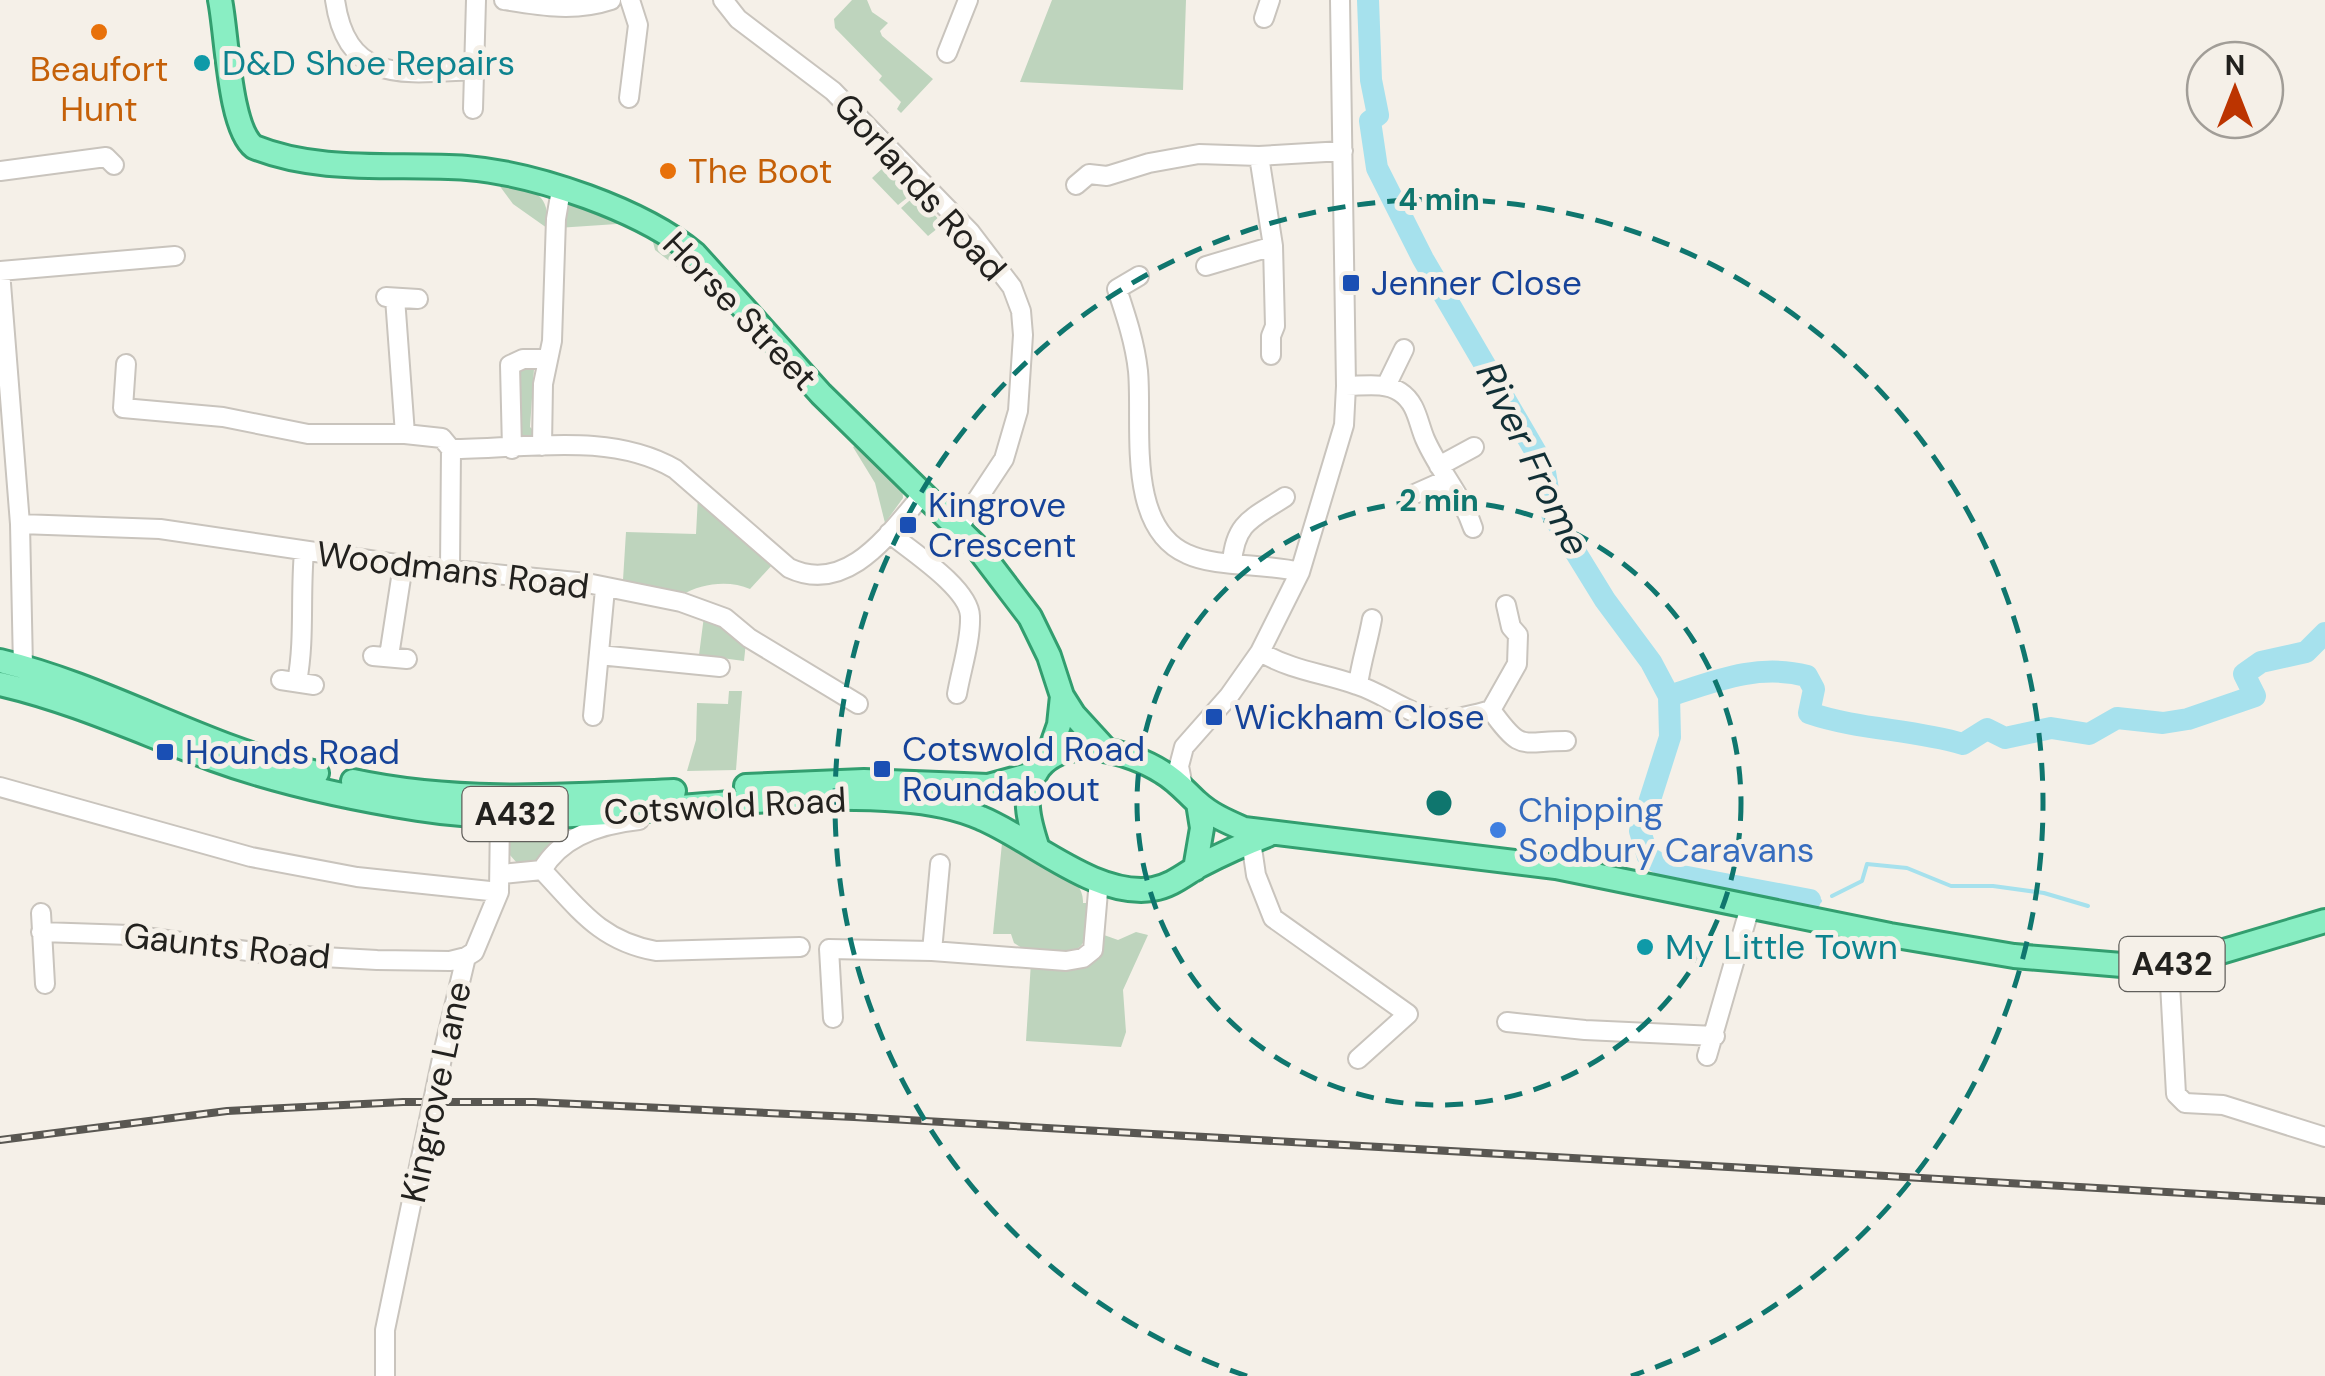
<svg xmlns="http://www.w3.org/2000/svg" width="2325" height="1376" font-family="'DM Sans',sans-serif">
  <rect width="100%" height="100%" fill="#f5f0e8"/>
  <path fill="#bed4bd" d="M 852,0 L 867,0 L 872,12 L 888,23 L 880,31 L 882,36 L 933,79 L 901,113 L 897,109 L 901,102 L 879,80 L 882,76 L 835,28 L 834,19 Z
    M 1052,0 L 1186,0 L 1183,90 L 1020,82 Z
    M 886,165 L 913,193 L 898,205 L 872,178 Z
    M 496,181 C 529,190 551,189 547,228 L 513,204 Z
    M 916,195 L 943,224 L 928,236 L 901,208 Z
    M 570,205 L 576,205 L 632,223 L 557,228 L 564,207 Z
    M 652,238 L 680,252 L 724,302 L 722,308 L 693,279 L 655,250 Z
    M 521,366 L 534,369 L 530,427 L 535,432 L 528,442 L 518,437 L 515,375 Z
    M 860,443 L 902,484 L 903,498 L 885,523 L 875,483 L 853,447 Z
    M 698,496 L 773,564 L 750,589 C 730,580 701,583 682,595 L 623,580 L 626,532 L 696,534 Z
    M 704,616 L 746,642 L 744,661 L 699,655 Z
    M 729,691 L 742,691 L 736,770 L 687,771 L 696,740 L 697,703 L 728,704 Z
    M 607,819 L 534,862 L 517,863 L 509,854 L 509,841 L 521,830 Z
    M 1002,843 C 1027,855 1085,869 1083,903 L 1087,903 C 1087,923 1092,943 1072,952 L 1022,948 L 1014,943 L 1011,934 L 993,934 Z
    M 1136,932 L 1148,935 L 1123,990 L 1126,1032 L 1121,1047 L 1026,1041 L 1031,962 L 1101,945 L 1104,935 L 1118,940 Z"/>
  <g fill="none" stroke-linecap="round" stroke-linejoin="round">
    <path stroke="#a6e1ed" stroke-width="4" d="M 1832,896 L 1862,881 L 1867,864 L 1907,868 L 1951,886 L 1993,886 L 2044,893 L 2088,906
      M 1810,900 L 1820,901"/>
    <path stroke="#a6e1ed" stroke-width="22" d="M 1368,0 L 1371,80 L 1378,115 L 1370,121 L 1377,168 L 1423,259 L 1544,466 L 1552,514 L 1605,600 L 1651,662 L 1669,696 C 1715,681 1758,663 1807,676 L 1814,689 L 1809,713 C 1859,730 1913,729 1963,744 L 1987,729 L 2005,738 L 2051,728 L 2089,734 L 2117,718 L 2163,723 L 2188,719 L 2255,696 L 2244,674 L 2261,662 L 2306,652 L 2325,633
      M 1669,696 L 1670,737 L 1640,831 L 1648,857 L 1682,876 L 1810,900"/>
    <defs>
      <path id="minor" d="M 335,0 C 347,86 407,73 475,70
        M 504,0 C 541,6 575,12 611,0
        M 723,0 L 738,19 L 833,91 L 970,232 L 1012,287 L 1021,311 L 1023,335 L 1018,411 L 1004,459 L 959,527
        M 1264,18 L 1270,0
        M 947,53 L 968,0
        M 629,98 L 638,25 L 630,0
        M 473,109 L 476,0
        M 1259,156 L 1273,246 L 1275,326 L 1271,336 L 1271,355
        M 0,171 L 106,157 L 114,165
        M 1076,185 L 1089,174 L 1107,176 L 1149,163 L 1199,154 L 1259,156 L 1343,151
        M 1206,266 L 1273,246
        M 0,271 L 20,524 L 23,667
        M 0,271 L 175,256
        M 1139,276 L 1117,289 C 1126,316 1135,343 1138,371 C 1143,424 1125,527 1187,554 C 1217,568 1265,563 1300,572
        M 386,297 L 418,299
        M 395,298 L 405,434
        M 126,364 L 123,408 L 223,417 L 308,434 L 405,434 L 442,438 L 451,449 L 450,569
        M 1346,386 C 1364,386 1385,382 1400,392 C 1417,403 1418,423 1425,439 C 1439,471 1462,495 1473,528
        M 1386,386 L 1404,349
        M 542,446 L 543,384 L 552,341 L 556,219 L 561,190
        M 451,449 C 523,449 610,431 675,469 L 789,568 C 848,596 890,532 924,493
        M 512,449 L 510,365 L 523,359 L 548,359
        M 1439,466 L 1474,447
        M 1410,496 L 1446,480
        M 20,524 L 160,529 L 403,565 L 587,583 L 681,602 L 725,618 L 749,638 L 858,704
        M 889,533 C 911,551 969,588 970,616 C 971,641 961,670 957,694
        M 1232,563 C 1235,522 1253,518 1285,497
        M 1260,652 C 1296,672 1320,672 1357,685 C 1386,694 1413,719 1445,719 C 1460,719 1476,714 1491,710 L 1517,664 L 1518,635 L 1511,627 L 1506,605
        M 599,655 L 720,667
        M 373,656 L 407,659
        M 389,656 L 403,565
        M 281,680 L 314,685
        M 297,682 C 305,639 300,596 304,552
        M 1358,685 C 1361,662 1368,642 1372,619
        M 1491,710 C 1522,753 1520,741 1566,741
        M 593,716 L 605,589
        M 0,787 L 251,857 L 357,877 L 499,892
        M 1183,787 L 1179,766 L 1184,747 L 1229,696 L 1260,652 L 1300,572 L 1344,425 L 1346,386 L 1340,0
        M 1247,834 L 1251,841 L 1256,875 L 1273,918 L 1408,1014 L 1358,1059
        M 542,870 C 579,909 600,941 656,951 L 800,947
        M 502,874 L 542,870 C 561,837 601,824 639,820
        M 41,913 L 45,984
        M 41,932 L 130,935 L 269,954 L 377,960 L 450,961 L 466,957
        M 932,951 L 940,864
        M 2169,965 L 2176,1094 L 2185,1103 L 2223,1105 L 2325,1137
        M 833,1018 L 829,949 L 932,951 L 1066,961 L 1083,958 L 1093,950 L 1099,880
        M 1507,1022 L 1585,1030 L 1715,1036
        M 444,1049 L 466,957 L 474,952 L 499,892 L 500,815
        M 1707,1056 L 1750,907
        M 385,1376 L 385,1330 L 416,1181"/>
      <path id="major" d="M 220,0 C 227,34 229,128 254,147 C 320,174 398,163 467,168 C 537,174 642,210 695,254 L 821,394 L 976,546 L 1030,617 L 1049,656 L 1062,696 L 1074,715 L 1106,750
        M 0,661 C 109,687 207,749 317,773
        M 0,684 C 74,701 142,733 213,759 C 279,783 349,798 418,809 C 576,834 741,787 900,800 C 928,802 956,807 981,818 C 1032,839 1095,898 1153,889 C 1171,886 1184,875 1199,866 C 1222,854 1244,844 1268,835
        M 1047,759 L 1059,725 L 1062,696
        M 353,781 C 459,804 567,796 674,791
        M 746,786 L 864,781 L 988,786 L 1036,773
        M 1038,849 C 1029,822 1020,793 1039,768 C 1067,733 1131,752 1162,772 C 1176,780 1186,792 1197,802 C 1211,815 1228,822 1244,829 L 1556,867 L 1890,935 L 2014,956 L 2134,966 L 2187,962 L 2325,921
        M 1195,869 L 1202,828 L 1198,803"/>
    </defs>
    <use href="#minor" stroke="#c9c4bd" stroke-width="22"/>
    <use href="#major" stroke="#329e6f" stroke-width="28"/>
    <use href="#minor" stroke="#fff" stroke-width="18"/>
    <use href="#major" stroke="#89eec3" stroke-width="22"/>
    <defs>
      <path id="rail" d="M 0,1140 L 227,1111 L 403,1102 L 534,1102 L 854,1117 L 2325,1201"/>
    </defs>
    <use href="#rail" stroke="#595752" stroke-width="8"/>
    <use href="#rail" stroke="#f5f0e8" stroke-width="4" stroke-dasharray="11" stroke-linecap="butt"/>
    <defs>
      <path id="minor-bridge" d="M 416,1181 L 444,1049"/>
    </defs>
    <use href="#minor-bridge" stroke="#c9c4bd" stroke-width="22" stroke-linecap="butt"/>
    <use href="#minor-bridge" stroke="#fff" stroke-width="18"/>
  </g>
  <g fill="none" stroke="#0f766e" stroke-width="5" stroke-dasharray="18 12">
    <circle cx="1439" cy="803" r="302"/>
    <path d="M1247 1376A604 604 0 1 1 1631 1376"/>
  </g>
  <g fill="#e8710a" stroke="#f5f0e8" stroke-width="4">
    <circle cx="99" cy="32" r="10"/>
    <circle cx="668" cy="171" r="10"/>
  </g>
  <g fill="#0f9aa8" stroke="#f5f0e8" stroke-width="4">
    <circle cx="202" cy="63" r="10"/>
    <circle cx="1645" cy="947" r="10"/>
  </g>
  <g fill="#1a4fb4" stroke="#f5f0e8" stroke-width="4">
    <rect x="1341" y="273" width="20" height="20" rx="5"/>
    <rect x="898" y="515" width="20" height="20" rx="5"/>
    <rect x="1204" y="707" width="20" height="20" rx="5"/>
    <rect x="155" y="742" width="20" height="20" rx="5"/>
    <rect x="872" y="759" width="20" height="20" rx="5"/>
  </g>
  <circle fill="#3f7fe0" stroke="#f5f0e8" stroke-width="4" cx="1498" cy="830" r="10"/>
  <g text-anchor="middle" stroke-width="10" stroke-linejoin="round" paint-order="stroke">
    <g fill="#f5f0e8" stroke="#615f5b" stroke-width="2.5">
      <rect x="462.5" y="787" width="105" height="54" rx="8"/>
      <rect x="2119.5" y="937" width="105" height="54" rx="8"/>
    </g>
    <g font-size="32" font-weight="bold" fill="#22211e">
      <text x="515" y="825">A432</text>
      <text x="2172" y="975">A432</text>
    </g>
    <g font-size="35" fill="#0d838f" stroke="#f5f0e8" text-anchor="start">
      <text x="222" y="75">D&amp;D Shoe Repairs</text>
      <text x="1665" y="959">My Little Town</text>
    </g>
    <g font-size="35" fill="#c56008" stroke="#f5f0e8">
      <text x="99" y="81">Beaufort<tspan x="99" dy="40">Hunt</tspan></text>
      <text x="688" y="183" text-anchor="start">The Boot</text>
    </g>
    <g font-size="35" fill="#22211e" stroke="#f5f0e8">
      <text transform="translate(920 187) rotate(48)" y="12">Gorlands Road</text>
      <text transform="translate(740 311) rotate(46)" y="12">Horse Street</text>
      <text transform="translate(453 570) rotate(7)" y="12">Woodmans Road</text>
      <text transform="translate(725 806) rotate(-3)" y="12">Cotswold Road</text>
      <text transform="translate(227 946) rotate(6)" y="12">Gaunts Road</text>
      <text transform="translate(436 1092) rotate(-78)" y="12">Kingrove Lane</text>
    </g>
    <g font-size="35" fill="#164399" stroke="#f5f0e8" text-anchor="start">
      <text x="1371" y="295">Jenner Close</text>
      <text x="928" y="517">Kingrove<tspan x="928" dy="40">Crescent</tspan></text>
      <text x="1234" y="729">Wickham Close</text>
      <text x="902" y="761">Cotswold Road<tspan x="902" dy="40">Roundabout</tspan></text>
      <text x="185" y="764">Hounds Road</text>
    </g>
    <g font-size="35" fill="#366cbe" stroke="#f5f0e8" text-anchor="start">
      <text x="1518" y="822">Chipping<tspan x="1518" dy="40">Sodbury Caravans</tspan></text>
    </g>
    <g font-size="38" font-style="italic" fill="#112f35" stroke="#f5f0e8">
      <text transform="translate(1533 459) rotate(64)" y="13">River Frome</text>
    </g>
  </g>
  <circle cx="1439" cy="803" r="15" fill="#0f766e" stroke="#f5f0e8" stroke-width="5"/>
  <g font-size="30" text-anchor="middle" font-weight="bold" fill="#0f766e" stroke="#f5f0e8" stroke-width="10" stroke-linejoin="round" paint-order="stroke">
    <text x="1439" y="210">4 min</text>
    <text x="1439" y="511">2 min</text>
  </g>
  <g transform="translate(2235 90)"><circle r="48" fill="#f5f0e8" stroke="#a19d97" stroke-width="2.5"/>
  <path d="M0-8L18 38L0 25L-18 38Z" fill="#bc3400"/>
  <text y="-15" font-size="28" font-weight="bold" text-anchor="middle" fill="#22211e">N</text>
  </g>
</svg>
